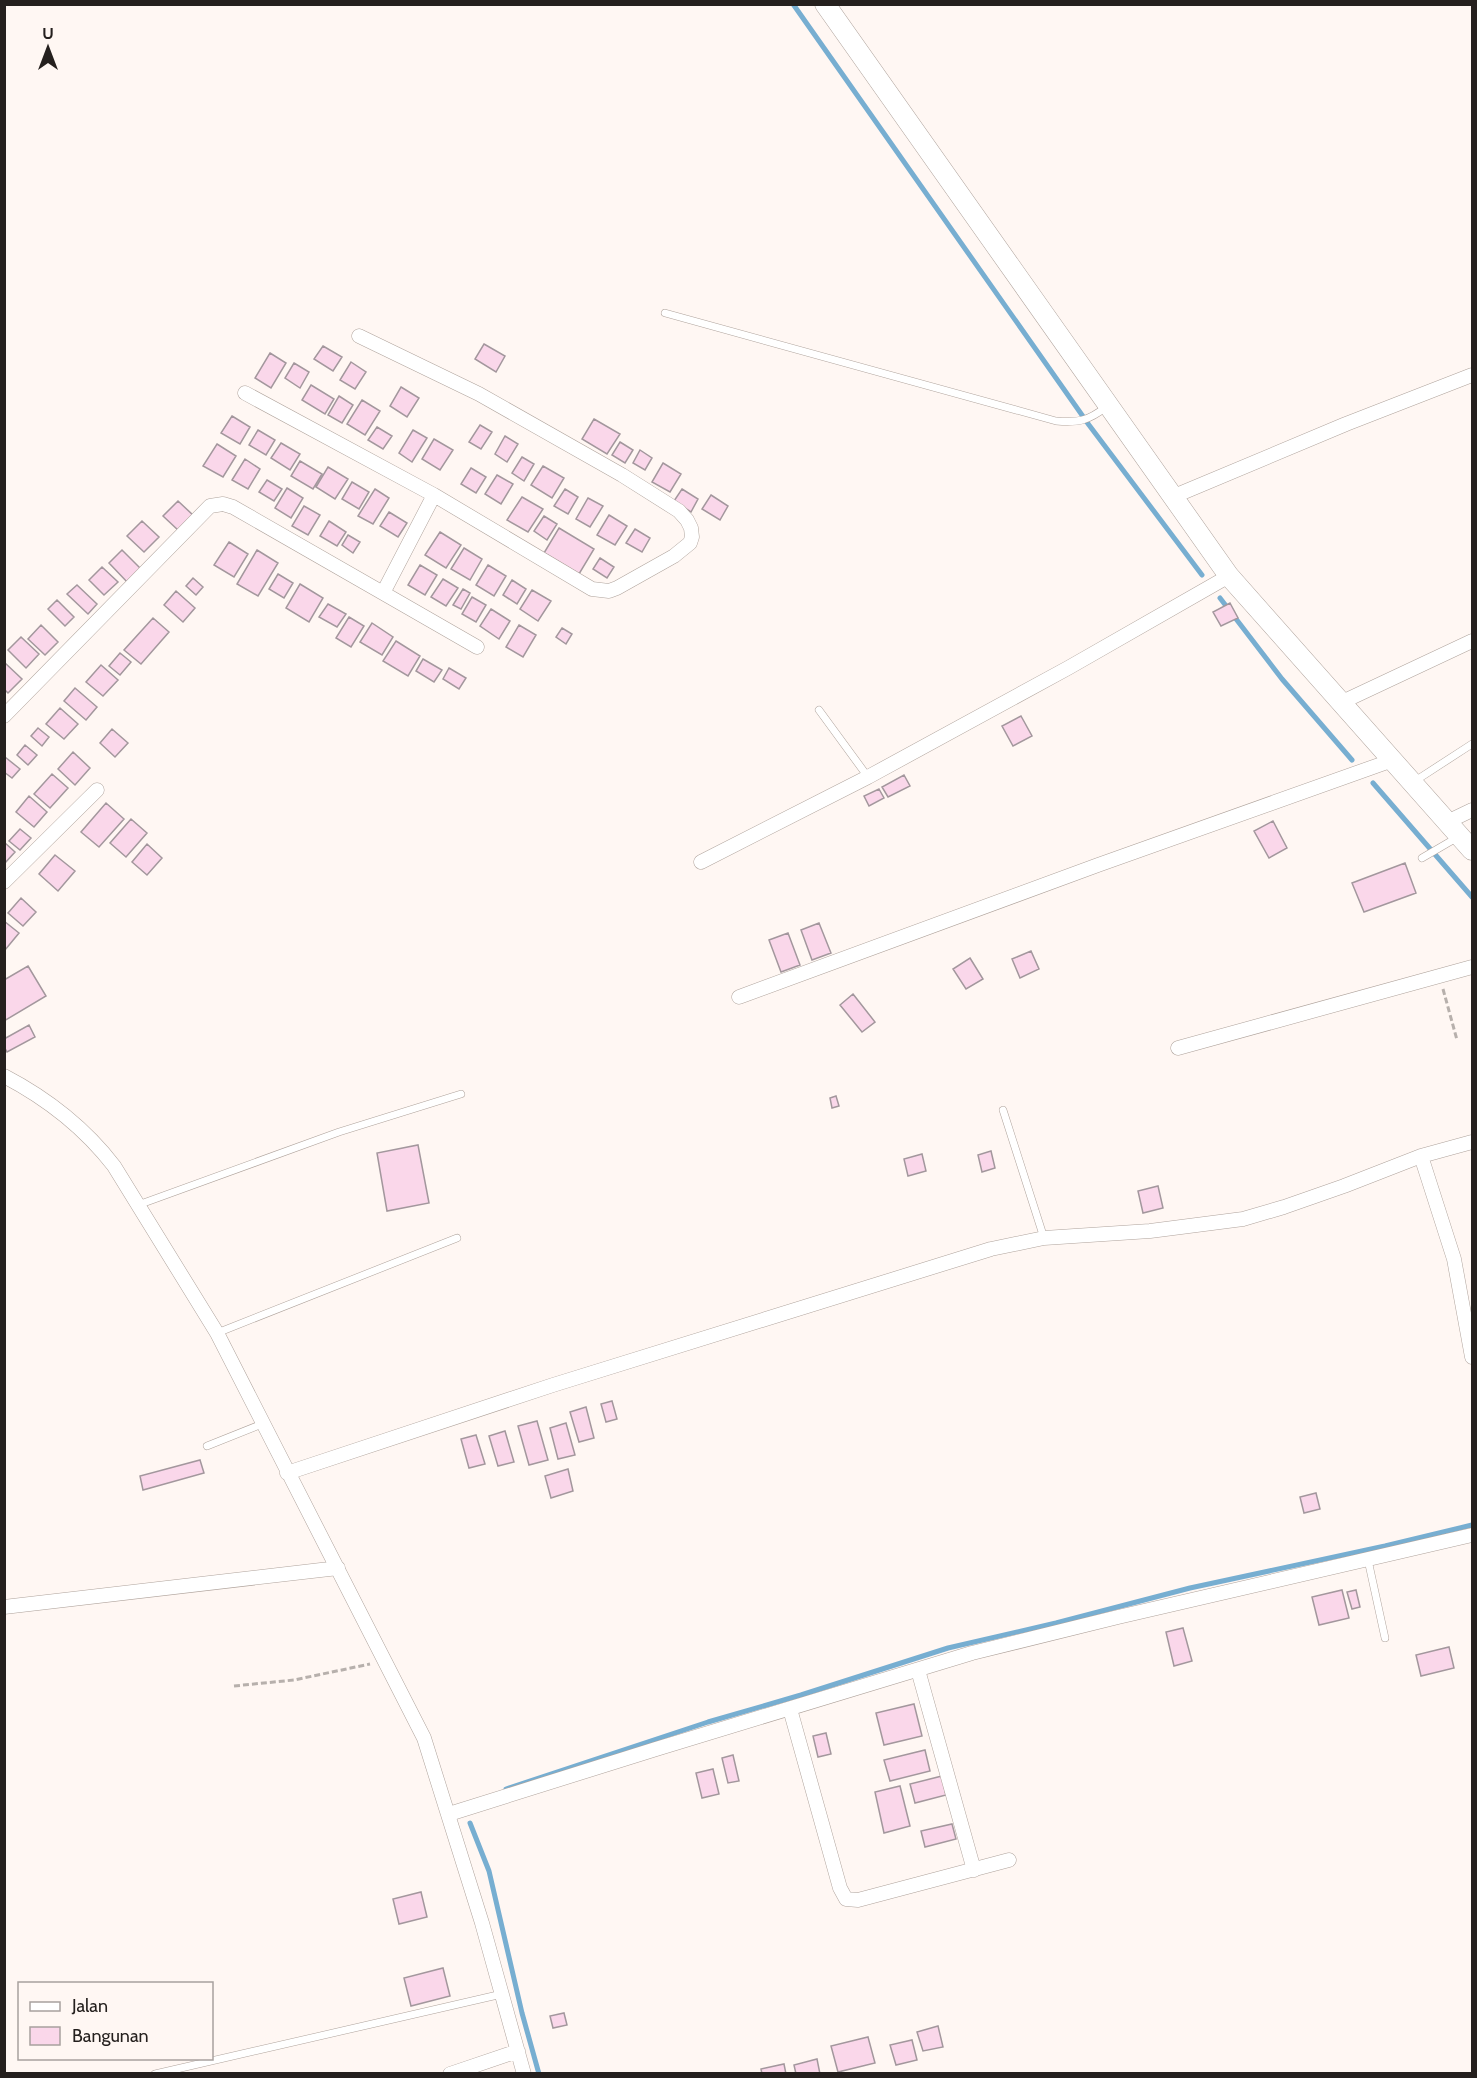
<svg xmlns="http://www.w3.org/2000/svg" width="1477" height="2078" font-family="Cabin,sans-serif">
  <rect width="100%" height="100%" fill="#fff7f3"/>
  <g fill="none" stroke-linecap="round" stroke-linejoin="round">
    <path stroke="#77aed1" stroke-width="5" d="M 793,4 L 1089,425 L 1202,575
      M 1220,598 L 1282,679 L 1352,760
      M 1373,783 L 1472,897
      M 506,1789 L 708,1722 L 801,1695 L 948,1648 L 1056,1623 L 1190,1588 L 1385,1546 L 1472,1525
      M 470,1823 L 489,1871 L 522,2013 L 539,2074"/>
  </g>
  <path fill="#fad7ea" stroke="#a3979d" stroke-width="1.5" d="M 484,344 L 505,356 L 496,372 L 475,359 Z
    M 323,346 L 342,357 L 333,371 L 314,359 Z
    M 270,353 L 286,363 L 271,388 L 255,378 Z
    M 351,362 L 366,372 L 355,389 L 340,380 Z
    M 294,363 L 309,372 L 300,388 L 285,378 Z
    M 311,385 L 334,399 L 325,414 L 302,400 Z
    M 401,387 L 419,398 L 407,417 L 390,406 Z
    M 339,396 L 353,405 L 342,423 L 328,415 Z
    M 362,400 L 380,411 L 365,435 L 347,424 Z
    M 232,416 L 250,427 L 240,444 L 221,433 Z
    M 594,419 L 620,434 L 607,454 L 582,439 Z
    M 480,425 L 492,432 L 481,449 L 469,442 Z
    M 377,427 L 392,436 L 383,449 L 368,440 Z
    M 258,430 L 275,440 L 266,455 L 249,445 Z
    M 413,430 L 427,438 L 412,462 L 399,453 Z
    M 505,436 L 518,444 L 507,462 L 495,454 Z
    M 434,439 L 453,450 L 440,470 L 422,459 Z
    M 620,442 L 633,450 L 625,463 L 612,455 Z
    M 281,443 L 300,454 L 290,470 L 271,458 Z
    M 217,444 L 236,456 L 223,477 L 203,466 Z
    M 640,450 L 652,458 L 645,470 L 633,463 Z
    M 522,457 L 534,464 L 524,481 L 512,473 Z
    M 245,459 L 260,469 L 248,489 L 232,480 Z
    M 300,461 L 322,474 L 313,489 L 291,476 Z
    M 663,463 L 681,474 L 670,492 L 652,482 Z
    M 543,466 L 564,478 L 552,498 L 531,485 Z
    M 328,467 L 348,479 L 335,499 L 316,487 Z
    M 471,468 L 486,477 L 476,493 L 461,484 Z
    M 497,475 L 513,484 L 501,504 L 485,494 Z
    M 267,480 L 282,489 L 274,501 L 259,492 Z
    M 352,482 L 369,492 L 359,509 L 342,499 Z
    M 287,488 L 303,498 L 291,518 L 275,508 Z
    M 375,489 L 389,498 L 373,524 L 358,516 Z
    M 565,489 L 578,497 L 568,514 L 554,506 Z
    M 682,489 L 698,499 L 691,512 L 674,501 Z
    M 711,495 L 728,506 L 720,520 L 702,509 Z
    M 522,497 L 543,509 L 528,532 L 507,520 Z
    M 588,498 L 603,506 L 590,527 L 576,519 Z
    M 178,501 L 194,516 L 179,531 L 163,516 Z
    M 304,506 L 320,515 L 308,535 L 292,526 Z
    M 389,512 L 407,523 L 398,537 L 380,526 Z
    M 609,515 L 627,526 L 615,545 L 597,535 Z
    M 544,516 L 557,524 L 547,540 L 534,531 Z
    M 142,521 L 159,537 L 144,552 L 127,536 Z
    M 329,521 L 346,532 L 337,546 L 320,536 Z
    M 559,528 L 594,549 L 579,574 L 544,553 Z
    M 635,529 L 650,538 L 642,552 L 626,543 Z
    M 440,532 L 461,545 L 446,568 L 425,555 Z
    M 348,535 L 360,542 L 353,553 L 342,545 Z
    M 229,542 L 248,554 L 234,577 L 214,565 Z
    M 464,548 L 482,559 L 470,580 L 451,569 Z
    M 122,550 L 142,570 L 129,584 L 109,563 Z
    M 257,550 L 278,563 L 258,596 L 237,584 Z
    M 600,558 L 614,567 L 607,578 L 593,569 Z
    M 420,565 L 437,575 L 425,595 L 408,585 Z
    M 488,565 L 506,576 L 494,596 L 476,585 Z
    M 102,567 L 118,582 L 104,595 L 89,580 Z
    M 278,574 L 293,583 L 284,598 L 269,589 Z
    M 193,578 L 203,587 L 196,595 L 186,586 Z
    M 443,579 L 458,588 L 446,606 L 431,597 Z
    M 512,580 L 526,589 L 517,604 L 503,595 Z
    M 300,584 L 323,598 L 309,622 L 286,608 Z
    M 77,585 L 97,604 L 88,614 L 67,594 Z
    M 463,589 L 470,593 L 461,609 L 453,605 Z
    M 532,590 L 551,601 L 538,621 L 520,609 Z
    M 176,591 L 195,608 L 183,622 L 164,605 Z
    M 472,597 L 486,605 L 476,622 L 462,614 Z
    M 57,600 L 74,617 L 65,626 L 48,609 Z
    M 1230,603 L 1238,618 L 1221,626 L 1213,612 Z
    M 328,604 L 346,614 L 337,627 L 319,617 Z
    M 491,609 L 510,621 L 499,639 L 480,626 Z
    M 349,617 L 364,626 L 351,647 L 336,638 Z
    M 153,618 L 169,632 L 141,664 L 124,650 Z
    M 372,623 L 393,637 L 382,655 L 360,642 Z
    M 41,625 L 58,642 L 45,655 L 28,639 Z
    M 519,625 L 536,635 L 523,657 L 506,647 Z
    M 562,628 L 572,634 L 566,644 L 556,637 Z
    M 21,637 L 39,654 L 26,668 L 8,650 Z
    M 396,641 L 420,656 L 408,676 L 383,661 Z
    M 120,653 L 131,662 L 120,675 L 109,666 Z
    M 423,659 L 442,670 L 434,682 L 416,671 Z
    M 4,662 L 22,679 L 8,693 L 4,689 Z
    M 101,665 L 118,680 L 103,696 L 86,682 Z
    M 449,668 L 466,678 L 459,689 L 443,679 Z
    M 75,688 L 97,707 L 86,720 L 64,701 Z
    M 60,708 L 78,724 L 64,739 L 46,724 Z
    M 1021,716 L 1032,736 L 1013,746 L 1002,726 Z
    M 38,728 L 49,737 L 42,746 L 31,736 Z
    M 112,729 L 128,743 L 115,757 L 100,743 Z
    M 25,745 L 37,755 L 28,765 L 17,755 Z
    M 73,752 L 90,768 L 75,785 L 58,769 Z
    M 5,757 L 20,769 L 12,778 L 4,772 Z
    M 52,774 L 68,788 L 50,808 L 34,794 Z
    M 904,775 L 910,786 L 888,797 L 882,787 Z
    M 879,789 L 884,798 L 869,806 L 864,796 Z
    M 29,796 L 47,812 L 34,827 L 16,812 Z
    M 106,803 L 124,819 L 99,847 L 81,832 Z
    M 131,819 L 147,833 L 126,857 L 110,843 Z
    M 1273,821 L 1287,848 L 1269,858 L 1254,831 Z
    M 20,829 L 31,838 L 20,850 L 9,841 Z
    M 4,842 L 15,852 L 4,864 Z
    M 147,844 L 162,858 L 147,875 L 132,862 Z
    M 55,855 L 75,871 L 58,891 L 39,874 Z
    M 1405,863 L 1416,893 L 1364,912 L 1352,883 Z
    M 21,898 L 36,912 L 23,926 L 8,913 Z
    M 4,921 L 19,933 L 5,950 L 4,950 Z
    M 819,923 L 831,953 L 812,960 L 801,930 Z
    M 788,933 L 800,965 L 781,972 L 769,940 Z
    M 1031,951 L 1039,969 L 1020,978 L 1012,959 Z
    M 970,958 L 983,979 L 966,989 L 953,969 Z
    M 28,966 L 46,996 L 4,1021 L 4,980 Z
    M 853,994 L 875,1022 L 862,1032 L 840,1005 Z
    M 29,1025 L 35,1037 L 7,1052 L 4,1047 L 4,1039 Z
    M 836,1096 L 839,1106 L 832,1108 L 830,1098 Z
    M 418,1145 L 429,1203 L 387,1211 L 377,1153 Z
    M 991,1151 L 995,1168 L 982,1172 L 978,1155 Z
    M 922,1154 L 926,1171 L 908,1176 L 904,1159 Z
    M 1158,1186 L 1163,1208 L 1143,1213 L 1138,1191 Z
    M 612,1401 L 617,1419 L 606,1422 L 601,1404 Z
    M 586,1407 L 594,1438 L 579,1442 L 570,1412 Z
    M 537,1421 L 548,1460 L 529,1465 L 518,1426 Z
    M 566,1423 L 575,1455 L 558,1459 L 550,1428 Z
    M 505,1431 L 514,1462 L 498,1466 L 489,1436 Z
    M 476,1435 L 485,1464 L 469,1468 L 461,1439 Z
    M 200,1460 L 204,1473 L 143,1490 L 140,1476 Z
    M 568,1469 L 573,1491 L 551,1498 L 545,1476 Z
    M 1316,1493 L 1320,1509 L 1304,1513 L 1300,1497 Z
    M 1342,1590 L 1349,1618 L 1319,1625 L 1312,1597 Z
    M 1356,1590 L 1360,1607 L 1352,1609 L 1347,1592 Z
    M 1183,1628 L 1192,1661 L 1174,1666 L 1166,1632 Z
    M 1449,1647 L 1454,1668 L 1421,1676 L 1416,1655 Z
    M 914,1704 L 922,1736 L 884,1745 L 876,1713 Z
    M 826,1733 L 831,1754 L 818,1757 L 813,1736 Z
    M 925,1750 L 930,1771 L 890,1781 L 884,1760 Z
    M 733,1755 L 739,1781 L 728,1783 L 722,1758 Z
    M 713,1769 L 719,1794 L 702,1798 L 696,1773 Z
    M 942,1776 L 946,1795 L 915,1803 L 910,1784 Z
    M 900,1786 L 910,1826 L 884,1833 L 875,1792 Z
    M 952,1824 L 956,1839 L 925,1847 L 921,1831 Z
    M 421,1892 L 427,1917 L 399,1924 L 393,1899 Z
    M 443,1968 L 450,1996 L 411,2006 L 404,1978 Z
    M 564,2013 L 567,2025 L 553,2028 L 550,2016 Z
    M 938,2026 L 943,2047 L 923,2051 L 917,2032 Z
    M 868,2037 L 875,2063 L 838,2072 L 831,2046 Z
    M 912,2040 L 917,2060 L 896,2065 L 890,2045 Z
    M 817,2059 L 820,2074 L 796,2074 L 794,2065 Z
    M 784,2064 L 786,2074 L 762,2074 L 761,2069 Z"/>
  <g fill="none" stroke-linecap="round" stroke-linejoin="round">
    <defs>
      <path id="lane" d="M 665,313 L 1056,421 C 1078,423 1088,421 1106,407
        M 819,710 L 868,777
        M 1415,781 L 1472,744
        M 1422,858 L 1458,837
        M 1003,1110 L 1044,1238
        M 138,1205 L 339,1132 L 461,1094
        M 217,1333 L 457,1238
        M 207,1446 L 262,1424
        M 1368,1560 L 1385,1638
        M 155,2074 L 502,1994"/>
      <path id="street" d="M 245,393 L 434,495 L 592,589 L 609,591 L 617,588 L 674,556 L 690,543 L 692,537 L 691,528 L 687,520 L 679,511 L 622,475 L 479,394 L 359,336
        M 1172,497 L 1346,424 L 1472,375
        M 383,593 L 477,647
        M 1340,703 L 1472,641
        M 4,716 L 210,506 L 223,504 L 233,507 L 383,593 L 434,495
        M 1447,822 L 1472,810
        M 701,862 L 868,777 L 1068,668 L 1229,576
        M 4,882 L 97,790
        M 739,997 L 1098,865 L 1393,760
        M 1178,1048 L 1472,967
        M 4,1076 C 48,1099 84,1127 114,1166 L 217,1333 L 424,1738 L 482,1923 L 524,2074
        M 1421,1156 L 1454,1259 L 1472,1357
        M 287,1473 L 553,1385 L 991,1249 L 1044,1238 L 1150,1231 L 1243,1219 L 1284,1207 L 1344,1186 L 1421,1156 L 1472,1142
        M 4,1607 L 338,1568
        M 918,1670 L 974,1870
        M 790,1709 L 840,1888 L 846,1899 L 858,1900 L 1009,1860
        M 449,1814 L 656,1749 L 972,1653 L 1118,1617 L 1472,1535
        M 450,2074 L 518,2051"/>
      <path id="secondary" d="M 825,4 L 1229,576 L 1472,850"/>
    </defs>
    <use href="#lane" stroke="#afa39c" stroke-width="8"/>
    <use href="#street" stroke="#afa39c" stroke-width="15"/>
    <use href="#secondary" stroke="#afa39c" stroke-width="21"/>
    <path stroke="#b7b0ac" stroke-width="3" stroke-dasharray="6 3" stroke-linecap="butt" d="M 1443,989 L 1457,1040
      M 234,1686 L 294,1680 L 370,1664"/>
    <use href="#lane" stroke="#fff" stroke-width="7"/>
    <use href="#street" stroke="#fff" stroke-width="14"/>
    <use href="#secondary" stroke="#fff" stroke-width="20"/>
  </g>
  <rect width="1477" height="2078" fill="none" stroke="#25201e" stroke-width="12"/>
  <rect x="18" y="1982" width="195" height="78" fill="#fff7f3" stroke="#a8a19e" stroke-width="1.5"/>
  <rect x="30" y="2002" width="30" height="9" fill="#ffffff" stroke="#a8a19e" stroke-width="1.5"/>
  <text x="72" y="2012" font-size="18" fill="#25201e">Jalan</text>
  <rect x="30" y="2027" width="30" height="18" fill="#fad7ea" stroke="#a8a19e" stroke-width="1.5"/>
  <text x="72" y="2042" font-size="18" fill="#25201e">Bangunan</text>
  <g transform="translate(48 48)" stroke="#fff7f3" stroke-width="4.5" paint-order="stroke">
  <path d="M0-4.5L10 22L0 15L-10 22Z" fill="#25201e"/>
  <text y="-9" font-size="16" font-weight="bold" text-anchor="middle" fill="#25201e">U</text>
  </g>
</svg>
